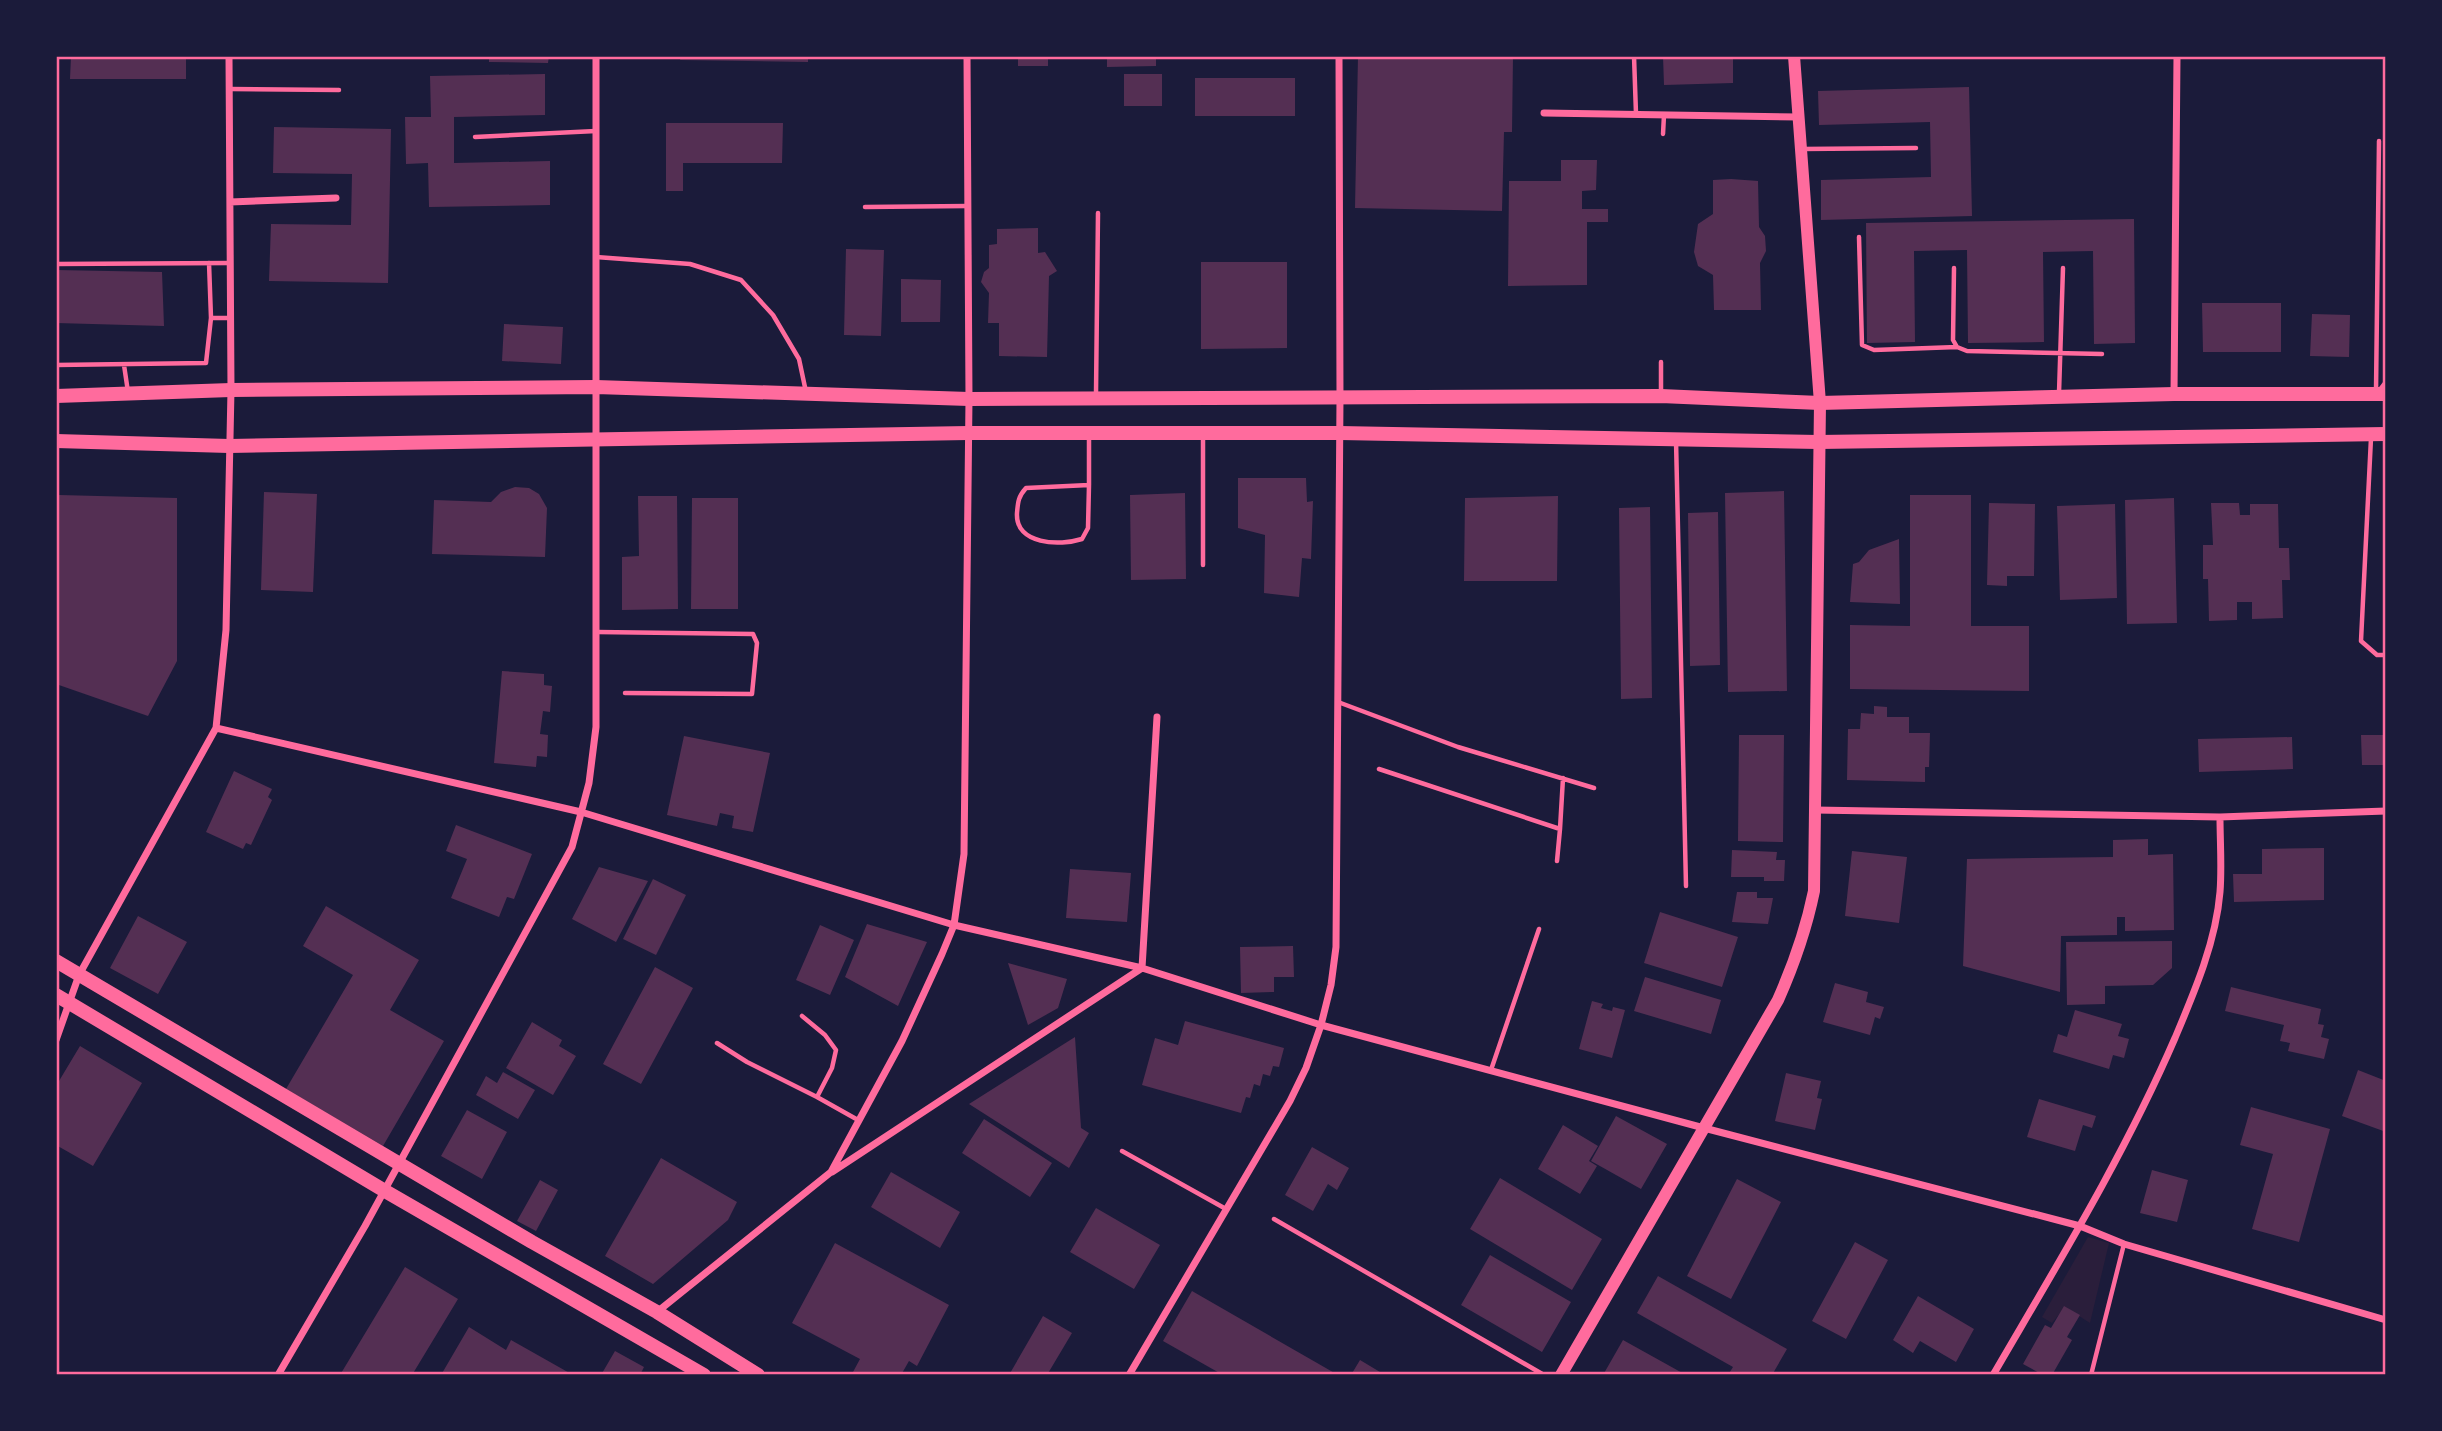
<svg xmlns="http://www.w3.org/2000/svg" width="2442" height="1431" font-family="'Zilla Slab',serif">
  <rect width="100%" height="100%" fill="#1b1b3a"/>
  <path fill="#2a1e3b" d="M 2088,1237 L 2109,1243 L 2090,1323 L 2065,1307 L 2052,1323 L 2042,1317 Z"/>
  <path fill="#542f53" d="M 71,56 L 186,56 L 186,79 L 70,79 Z
    M 489,56 L 549,56 L 548,63 L 489,62 Z
    M 681,56 L 808,56 L 808,62 L 680,60 Z
    M 1018,56 L 1048,56 L 1048,66 L 1018,66 Z
    M 1107,56 L 1156,56 L 1156,66 L 1107,67 Z
    M 1358,56 L 1513,56 L 1512,132 L 1504,132 L 1502,211 L 1355,208 Z
    M 1663,56 L 1733,56 L 1733,83 L 1664,85 Z
    M 545,74 L 545,115 L 454,117 L 454,163 L 550,161 L 550,205 L 429,207 L 428,163 L 406,164 L 405,117 L 431,117 L 430,76 Z
    M 1124,74 L 1162,74 L 1162,106 L 1124,106 Z
    M 1195,78 L 1295,78 L 1295,116 L 1195,116 Z
    M 1969,87 L 1972,216 L 1821,220 L 1821,180 L 1931,177 L 1930,122 L 1819,125 L 1818,91 Z
    M 666,123 L 783,123 L 782,163 L 683,163 L 683,191 L 666,191 Z
    M 274,127 L 391,129 L 388,283 L 269,281 L 271,224 L 351,225 L 352,174 L 273,173 Z
    M 1561,160 L 1597,160 L 1596,190 L 1582,191 L 1582,209 L 1608,209 L 1608,222 L 1587,222 L 1587,285 L 1508,286 L 1509,181 L 1561,181 Z
    M 1731,179 L 1758,181 L 1759,227 L 1765,236 L 1766,251 L 1760,263 L 1761,310 L 1714,310 L 1713,275 L 1698,266 L 1694,252 L 1698,224 L 1713,214 L 1713,180 Z
    M 2134,219 L 2135,343 L 2094,344 L 2093,251 L 2043,252 L 2044,342 L 1968,343 L 1967,250 L 1914,251 L 1915,342 L 1867,343 L 1866,223 Z
    M 1038,228 L 1038,253 L 1045,252 L 1057,271 L 1049,276 L 1047,357 L 999,356 L 999,323 L 988,323 L 989,293 L 981,282 L 984,272 L 989,268 L 989,245 L 997,244 L 997,229 Z
    M 846,249 L 884,250 L 881,336 L 844,335 Z
    M 1201,262 L 1287,262 L 1287,348 L 1201,349 Z
    M 56,270 L 162,272 L 164,326 L 56,323 Z
    M 901,279 L 941,280 L 940,322 L 901,322 Z
    M 2202,303 L 2281,303 L 2281,352 L 2203,352 Z
    M 2312,314 L 2350,315 L 2349,357 L 2310,356 Z
    M 504,324 L 563,327 L 561,364 L 502,361 Z
    M 1238,478 L 1306,478 L 1307,502 L 1313,501 L 1311,559 L 1302,558 L 1299,597 L 1264,593 L 1265,535 L 1238,528 Z
    M 515,487 L 529,488 L 539,494 L 547,508 L 545,557 L 432,554 L 434,500 L 491,502 L 501,492 Z
    M 1784,491 L 1787,691 L 1728,692 L 1725,493 Z
    M 264,492 L 317,494 L 313,592 L 261,590 Z
    M 1185,493 L 1186,579 L 1131,580 L 1130,495 Z
    M 59,495 L 177,498 L 177,661 L 148,716 L 56,684 L 56,536 Z
    M 1910,495 L 1971,495 L 1971,626 L 2029,626 L 2029,691 L 1850,689 L 1850,625 L 1910,626 Z
    M 638,496 L 677,496 L 678,609 L 622,610 L 622,557 L 639,556 Z
    M 1558,496 L 1557,581 L 1464,581 L 1465,498 Z
    M 692,498 L 738,498 L 738,609 L 691,609 Z
    M 2174,498 L 2177,623 L 2127,624 L 2125,500 Z
    M 1989,503 L 2035,504 L 2034,576 L 2007,576 L 2007,586 L 1987,585 Z
    M 2211,503 L 2239,503 L 2240,515 L 2250,515 L 2250,504 L 2278,504 L 2279,548 L 2289,548 L 2290,580 L 2282,580 L 2283,618 L 2252,619 L 2252,602 L 2237,602 L 2237,620 L 2209,621 L 2208,579 L 2203,579 L 2203,545 L 2213,545 Z
    M 2115,504 L 2117,598 L 2060,600 L 2057,506 Z
    M 1650,507 L 1652,698 L 1621,699 L 1619,508 Z
    M 1718,512 L 1720,665 L 1690,666 L 1688,513 Z
    M 1899,539 L 1900,604 L 1850,602 L 1853,564 L 1859,562 L 1869,550 Z
    M 502,671 L 544,674 L 544,685 L 552,686 L 550,712 L 543,711 L 540,734 L 548,735 L 547,757 L 537,756 L 536,767 L 494,763 Z
    M 1874,706 L 1887,707 L 1887,717 L 1909,717 L 1909,733 L 1930,733 L 1929,767 L 1925,767 L 1925,782 L 1847,780 L 1848,729 L 1860,729 L 1861,713 L 1874,714 Z
    M 1739,735 L 1784,735 L 1783,842 L 1738,841 Z
    M 2361,735 L 2386,735 L 2386,765 L 2362,765 Z
    M 684,736 L 770,753 L 753,832 L 732,828 L 734,816 L 720,813 L 717,826 L 667,815 Z
    M 2292,737 L 2293,769 L 2199,772 L 2198,739 Z
    M 234,771 L 272,789 L 268,797 L 272,800 L 251,845 L 246,843 L 243,849 L 206,832 Z
    M 456,825 L 532,854 L 514,899 L 507,897 L 499,917 L 451,898 L 467,859 L 446,851 Z
    M 2148,839 L 2148,855 L 2173,854 L 2174,930 L 2125,931 L 2125,917 L 2117,917 L 2117,935 L 2061,936 L 2060,992 L 1963,966 L 1967,859 L 2113,857 L 2113,840 Z
    M 2324,848 L 2324,900 L 2234,902 L 2233,874 L 2262,874 L 2262,849 Z
    M 1732,850 L 1777,852 L 1776,860 L 1785,860 L 1784,881 L 1764,881 L 1764,877 L 1731,877 Z
    M 1852,851 L 1907,857 L 1899,923 L 1845,916 Z
    M 599,867 L 648,881 L 616,942 L 572,919 Z
    M 1070,869 L 1131,873 L 1127,922 L 1066,918 Z
    M 653,879 L 686,895 L 656,955 L 623,939 Z
    M 1737,892 L 1757,892 L 1757,898 L 1773,898 L 1768,924 L 1732,922 Z
    M 326,906 L 419,960 L 390,1010 L 444,1041 L 383,1146 L 286,1089 L 353,975 L 303,946 Z
    M 1660,912 L 1738,937 L 1722,987 L 1644,963 Z
    M 138,916 L 187,942 L 158,994 L 110,968 Z
    M 867,924 L 927,942 L 898,1006 L 845,977 Z
    M 820,925 L 854,940 L 830,995 L 796,980 Z
    M 2172,941 L 2172,968 L 2153,985 L 2105,986 L 2105,1004 L 2067,1005 L 2066,942 Z
    M 1293,946 L 1294,977 L 1274,977 L 1274,992 L 1241,993 L 1240,947 Z
    M 1008,963 L 1067,979 L 1058,1008 L 1028,1025 Z
    M 655,967 L 693,988 L 641,1084 L 603,1064 Z
    M 1645,977 L 1721,1000 L 1711,1034 L 1634,1011 Z
    M 1835,983 L 1868,992 L 1866,1002 L 1884,1007 L 1880,1019 L 1875,1017 L 1870,1035 L 1823,1022 Z
    M 2231,987 L 2321,1009 L 2318,1024 L 2324,1025 L 2321,1037 L 2329,1039 L 2324,1059 L 2288,1051 L 2290,1043 L 2280,1041 L 2284,1025 L 2225,1011 Z
    M 1592,1001 L 1603,1004 L 1601,1008 L 1612,1011 L 1613,1007 L 1625,1010 L 1612,1058 L 1579,1049 Z
    M 2075,1010 L 2122,1024 L 2118,1036 L 2129,1039 L 2124,1058 L 2113,1055 L 2109,1069 L 2053,1052 L 2058,1034 L 2067,1037 Z
    M 1185,1021 L 1284,1048 L 1279,1067 L 1273,1066 L 1270,1076 L 1263,1074 L 1260,1086 L 1254,1084 L 1250,1098 L 1246,1097 L 1241,1113 L 1142,1085 L 1155,1038 L 1178,1045 Z
    M 532,1022 L 562,1040 L 559,1046 L 576,1056 L 553,1095 L 506,1068 Z
    M 1075,1037 L 1081,1128 L 1089,1133 L 1069,1168 L 969,1104 Z
    M 80,1046 L 142,1083 L 93,1166 L 56,1145 L 56,1086 Z
    M 2358,1070 L 2386,1081 L 2386,1132 L 2342,1116 Z
    M 503,1072 L 535,1090 L 518,1119 L 476,1095 L 486,1076 L 497,1083 Z
    M 1786,1073 L 1821,1081 L 1817,1098 L 1822,1099 L 1815,1130 L 1775,1121 Z
    M 2039,1099 L 2096,1116 L 2092,1128 L 2083,1125 L 2075,1151 L 2027,1137 Z
    M 2251,1107 L 2330,1129 L 2299,1242 L 2252,1229 L 2273,1154 L 2240,1145 Z
    M 467,1110 L 507,1132 L 482,1179 L 441,1156 Z
    M 1616,1116 L 1667,1144 L 1641,1189 L 1591,1161 Z
    M 984,1119 L 1052,1163 L 1030,1197 L 962,1153 Z
    M 1563,1125 L 1598,1146 L 1589,1161 L 1597,1166 L 1580,1194 L 1538,1169 Z
    M 1312,1147 L 1349,1168 L 1337,1190 L 1328,1184 L 1313,1211 L 1285,1195 Z
    M 661,1158 L 737,1202 L 728,1220 L 653,1284 L 605,1256 Z
    M 2152,1170 L 2188,1180 L 2177,1222 L 2140,1213 Z
    M 891,1172 L 960,1212 L 940,1248 L 871,1207 Z
    M 1500,1178 L 1602,1239 L 1572,1290 L 1470,1229 Z
    M 1737,1179 L 1781,1202 L 1731,1299 L 1687,1276 Z
    M 540,1180 L 558,1190 L 536,1231 L 517,1221 Z
    M 1096,1208 L 1160,1245 L 1134,1289 L 1070,1252 Z
    M 1855,1242 L 1888,1260 L 1846,1339 L 1812,1321 Z
    M 835,1243 L 949,1305 L 917,1366 L 909,1361 L 901,1375 L 859,1375 L 853,1372 L 860,1359 L 792,1323 Z
    M 1490,1255 L 1571,1302 L 1542,1352 L 1461,1305 Z
    M 405,1267 L 458,1299 L 412,1375 L 340,1375 Z
    M 1658,1276 L 1787,1349 L 1772,1375 L 1728,1375 L 1733,1367 L 1637,1313 Z
    M 1192,1291 L 1338,1375 L 1223,1375 L 1163,1341 Z
    M 1918,1296 L 1974,1329 L 1956,1362 L 1920,1341 L 1913,1353 L 1893,1340 Z
    M 2064,1306 L 2080,1315 L 2067,1337 L 2072,1340 L 2052,1375 L 2043,1375 L 2023,1364 L 2045,1325 L 2051,1328 Z
    M 1043,1316 L 1072,1333 L 1047,1375 L 1009,1375 Z
    M 469,1327 L 506,1350 L 511,1340 L 573,1375 L 441,1375 Z
    M 1623,1340 L 1686,1375 L 1603,1375 Z
    M 615,1351 L 644,1367 L 640,1375 L 601,1375 Z
    M 1360,1360 L 1385,1375 L 1351,1375 Z"/>
  <g fill="none" stroke-linecap="round" stroke-linejoin="round">
    <path stroke="#ff6b9d" stroke-width="4.5" d="M 1634,56 L 1636,114
      M 230,89 L 339,90
      M 1663,134 L 1664,115
      M 475,137 L 596,131
      M 1802,149 L 1916,148
      M 865,207 L 968,206
      M 1859,237 L 1862,345 L 1874,350 L 1957,347
      M 596,257 L 690,264 L 741,280 L 773,315 L 799,359 L 806,392
      M 56,264 L 230,263
      M 1954,268 L 1953,340 L 1957,347 L 1967,351 L 2102,354
      M 211,318 L 231,318
      M 1661,362 L 1661,392
      M 56,365 L 206,363 L 211,318 L 209,263
      M 124,365 L 128,392
      M 2379,391 L 2386,382
      M 2376,392 L 2379,141
      M 2059,393 L 2063,268
      M 1096,394 L 1098,213
      M 1203,434 L 1203,565
      M 2371,438 L 2361,641 L 2377,655 L 2386,655
      M 1676,440 L 1686,886
      M 1089,485 L 1088,528 L 1082,539 C 1060,546 1015,545 1017,513 C 1018,502 1018,497 1026,488 L 1089,485 L 1089,436
      M 597,632 L 753,634 L 757,643 L 752,694 L 625,693
      M 1338,702 L 1458,747 L 1594,788
      M 1379,769 L 1560,829 L 1563,778
      M 1557,861 L 1560,829
      M 802,1016 L 825,1035 L 836,1050 L 832,1068 L 817,1097 L 858,1120
      M 717,1043 L 747,1062 L 817,1097
      M 1491,1070 L 1539,929
      M 1122,1151 L 1226,1209
      M 1274,1219 L 1544,1375
      M 2091,1375 L 2124,1244"/>
    <path stroke="#ff6b9d" stroke-width="7" d="M 1544,113 L 1799,117
      M 230,202 L 336,198
      M 2174,394 L 2177,56
      M 216,728 L 581,812 L 954,925 L 1142,968 L 1321,1025 L 1704,1128 L 2080,1226 L 2124,1244 L 2386,1320
      M 1815,810 L 2220,817 L 2386,811
      M 56,1040 L 79,975 L 216,728 L 226,630 L 231,390 L 229,56
      M 832,1172 L 1142,968 L 1157,717
      M 657,1312 L 831,1172 L 902,1041 L 942,954 L 954,925 L 964,854 L 969,399 L 967,56
      M 278,1375 L 365,1226 L 572,847 L 589,783 L 596,727 L 596,56
      M 1129,1375 L 1290,1101 L 1306,1068 L 1321,1025 L 1331,985 L 1336,947 L 1340,398 L 1339,56
      M 1993,1375 C 2057,1265 2124,1156 2175,1038 C 2194,993 2216,942 2220,892 C 2222,867 2220,842 2220,817"/>
    <path stroke="#ff6b9d" stroke-width="12" d="M 1561,1375 L 1778,1000 C 1794,964 1806,930 1814,891 L 1820,403 L 1794,56"/>
    <path stroke="#ff6b9d" stroke-width="14" d="M 56,396 L 231,390 L 596,387 L 969,399 L 1661,396 L 1820,403 L 2174,394 L 2386,394
      M 56,441 L 229,446 L 968,433 L 1340,433 L 1818,442 L 2386,434
      M 56,961 L 532,1242 L 657,1312 L 758,1375
      M 56,995 L 385,1191 L 704,1375"/>
  </g>
  <rect width="2442" height="1431" fill="none" stroke="#1b1b3a" stroke-width="116"/>
  <rect x="58" y="58" width="2326" height="1315" fill="none" stroke="#ff6b9d" stroke-width="2.5"/>
</svg>
